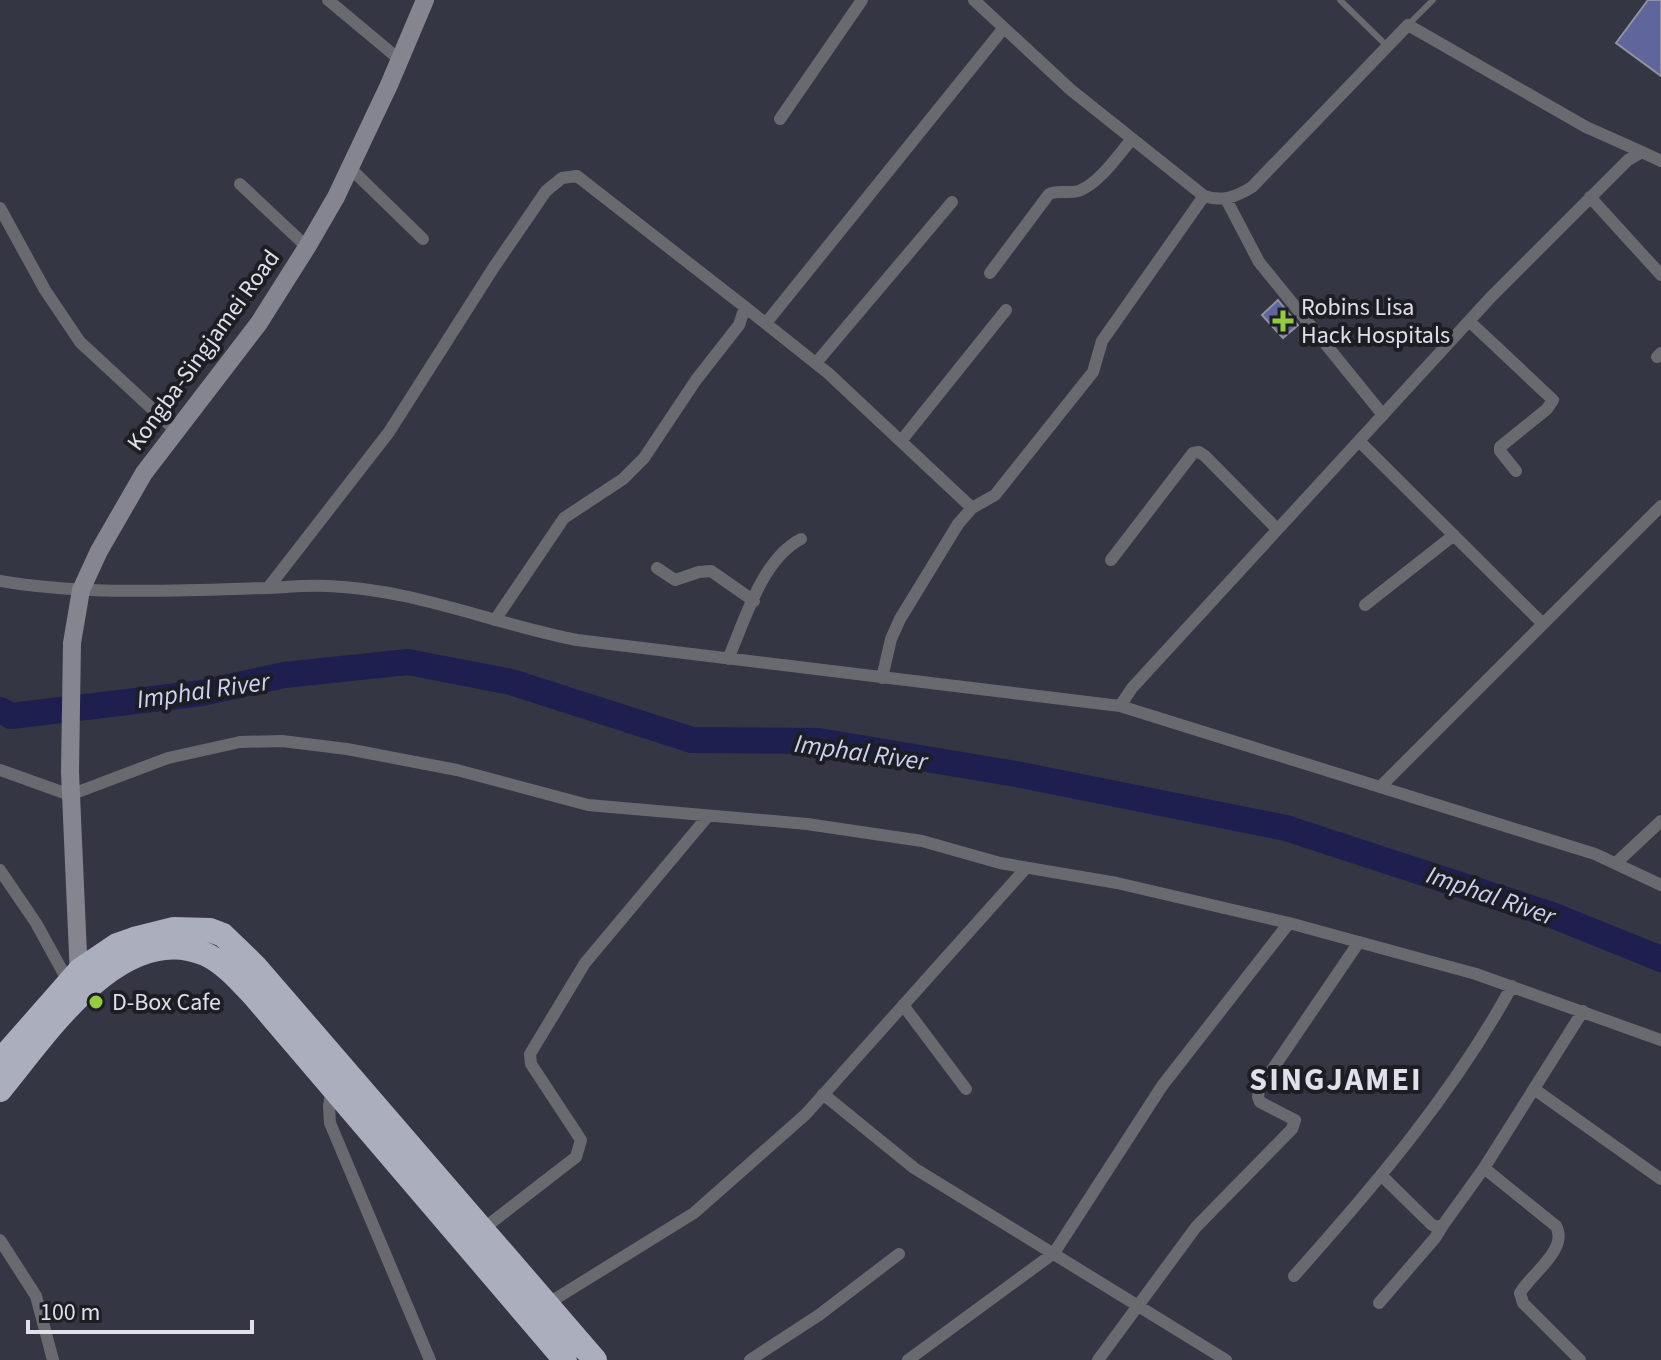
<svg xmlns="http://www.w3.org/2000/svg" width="1661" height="1360" font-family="'Source Sans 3',sans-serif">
  <rect width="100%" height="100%" fill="#343643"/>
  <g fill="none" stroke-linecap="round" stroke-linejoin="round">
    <path stroke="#1f1f4f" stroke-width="26" d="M 0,710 L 11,716 L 202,693 L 284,675 L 408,662 L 511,682 L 692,740 L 819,741 L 1016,774 L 1286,828 L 1552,915 L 1661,959"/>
  </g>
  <path fill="#60659b" stroke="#9092a1" stroke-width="2" d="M 1648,0 L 1661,0 L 1661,76 L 1616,43 Z
    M 1278,300 L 1298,325 L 1283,338 L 1262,315 Z"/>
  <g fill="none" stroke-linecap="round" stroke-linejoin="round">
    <path stroke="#696a70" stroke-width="6" d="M 1340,0 L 1387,46
      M 1408,25 L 1433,0"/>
    <path stroke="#696a70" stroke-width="12" d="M 328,0 L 400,60
      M 974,0 L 1071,90 L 1204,196 C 1222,202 1236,197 1252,187 L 1408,25 L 1586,127 L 1642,152
      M 780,119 L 862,0
      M 349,167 L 423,239
      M 240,184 L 307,247
      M 1590,197 L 1661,275
      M 1226,199 L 1259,262 L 1383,415
      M 0,208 L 45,290 L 80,342 L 175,430
      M 990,273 L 1049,194 C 1059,189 1071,195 1081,190 C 1101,181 1118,155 1132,139
      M 745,307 L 828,373 L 972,508
      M 1469,321 L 1553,400 L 1547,409 L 1500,447 L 1500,451 L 1516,471
      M 766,323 L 1003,29
      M 1657,357 L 1661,353
      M 816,363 L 952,202
      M 901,441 L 1006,310
      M 1359,441 L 1543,624
      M 1111,560 L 1193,453 L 1199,452 L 1205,456 L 1277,529
      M 657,568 L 675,580 L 699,572 L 711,571 L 754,601
      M 0,581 C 88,596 179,590 267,588 C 287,587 308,585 328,586 C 414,589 494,624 577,640 L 1120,706 L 1595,854 L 1661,885
      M 268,588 L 389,432 L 494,267 L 546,191 L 562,178 L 577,176 L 745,307 L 739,325 L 696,380 L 644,458 L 623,479 L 564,518 L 495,620
      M 1365,605 L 1454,535
      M 728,659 C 745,620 762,559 801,539
      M 882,678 L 891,639 L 900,619 L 958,524 L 972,508 L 995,495 L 1093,372 L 1102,341 L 1204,196
      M 1120,706 L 1132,688 L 1491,297 L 1628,160 L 1642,152 L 1661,161
      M 0,770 L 70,795 L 168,758 L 240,742 L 282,741 L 347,749 L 457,770 L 588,805 L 807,824 L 922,841 L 1000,863 L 1117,883 L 1289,923 L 1476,974 L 1661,1040
      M 1380,787 L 1661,506
      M 1616,863 L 1661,821
      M 0,870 L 36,923 L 69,983
      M 903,1005 L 966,1089
      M 332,1088 L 329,1106 L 330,1123 L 430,1360
      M 1534,1089 L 1661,1179
      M 823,1094 L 914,1168 L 1226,1360
      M 1484,1168 L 1556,1226 C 1569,1249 1531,1274 1520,1293 L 1523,1303 L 1580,1360
      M 1382,1176 L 1431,1224 L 1436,1227 L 1443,1225 L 1484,1168 L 1583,1011
      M 483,1229 L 576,1157 L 581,1140 L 531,1064 L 530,1054 L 585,963 L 708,816
      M 0,1240 L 36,1296 L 53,1360
      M 1294,1276 C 1375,1185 1453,1094 1512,986
      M 1379,1303 L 1435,1238 L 1443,1225
      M 547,1304 L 694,1213 L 806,1114 L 1026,868
      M 750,1360 L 819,1315 L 899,1254
      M 908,1360 L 1054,1253 L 1162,1086 L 1289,923
      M 1098,1360 L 1196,1227 L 1292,1129 L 1295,1120 L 1260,1102 L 1258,1097 L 1259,1089 L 1359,942"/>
    <path stroke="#84858f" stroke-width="18" d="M 79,977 L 70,772 L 72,643 L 81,590 L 99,551 L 144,473 L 259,323 L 307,247 L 336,197 L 389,85 L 425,0"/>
    <path stroke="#abaebd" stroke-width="24" d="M 0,1061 L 80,970 L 117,945 L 134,939 L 174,929 L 210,930 L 223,935 L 255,966 L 595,1360
      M 0,1090 C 45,1036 121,918 205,954 C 225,963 241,982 256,998 L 565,1360"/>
  </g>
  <g fill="#93cc3d" stroke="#1d1e24" stroke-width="3">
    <path d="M1279 309h8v8h8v8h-8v8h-8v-8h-8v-8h8z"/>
    <circle cx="96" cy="1002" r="8"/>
  </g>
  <g text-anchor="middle" stroke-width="8" stroke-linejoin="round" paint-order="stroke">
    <g font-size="24" fill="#dfe0e8" stroke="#1d1e24" text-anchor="start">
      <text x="1301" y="315">Robins Lisa<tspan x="1301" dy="28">Hack Hospitals</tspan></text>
      <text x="112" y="1010">D-Box Cafe</text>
    </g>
    <g font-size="24" fill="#dfe0e8" stroke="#1d1e24">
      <text transform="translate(203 350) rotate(-54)" y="8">Kongba-Singjamei Road</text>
    </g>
    <g font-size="26" font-style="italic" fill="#cdd2f3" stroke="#1d1e24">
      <text transform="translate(203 690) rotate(-8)" y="9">Imphal River</text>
      <text transform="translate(861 752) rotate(8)" y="9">Imphal River</text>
      <text transform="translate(1491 895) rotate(19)" y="9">Imphal River</text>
    </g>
    <g font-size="32" font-weight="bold" letter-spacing="2" fill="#dfe0e8" stroke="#1d1e24">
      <text x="1336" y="1090">SINGJAMEI</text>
    </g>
  </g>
  <path d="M28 1320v12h224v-12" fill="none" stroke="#dfe0e8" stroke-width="4"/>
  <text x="40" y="1320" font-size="24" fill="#dfe0e8" stroke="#1d1e24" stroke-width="6" paint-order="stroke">100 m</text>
</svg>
